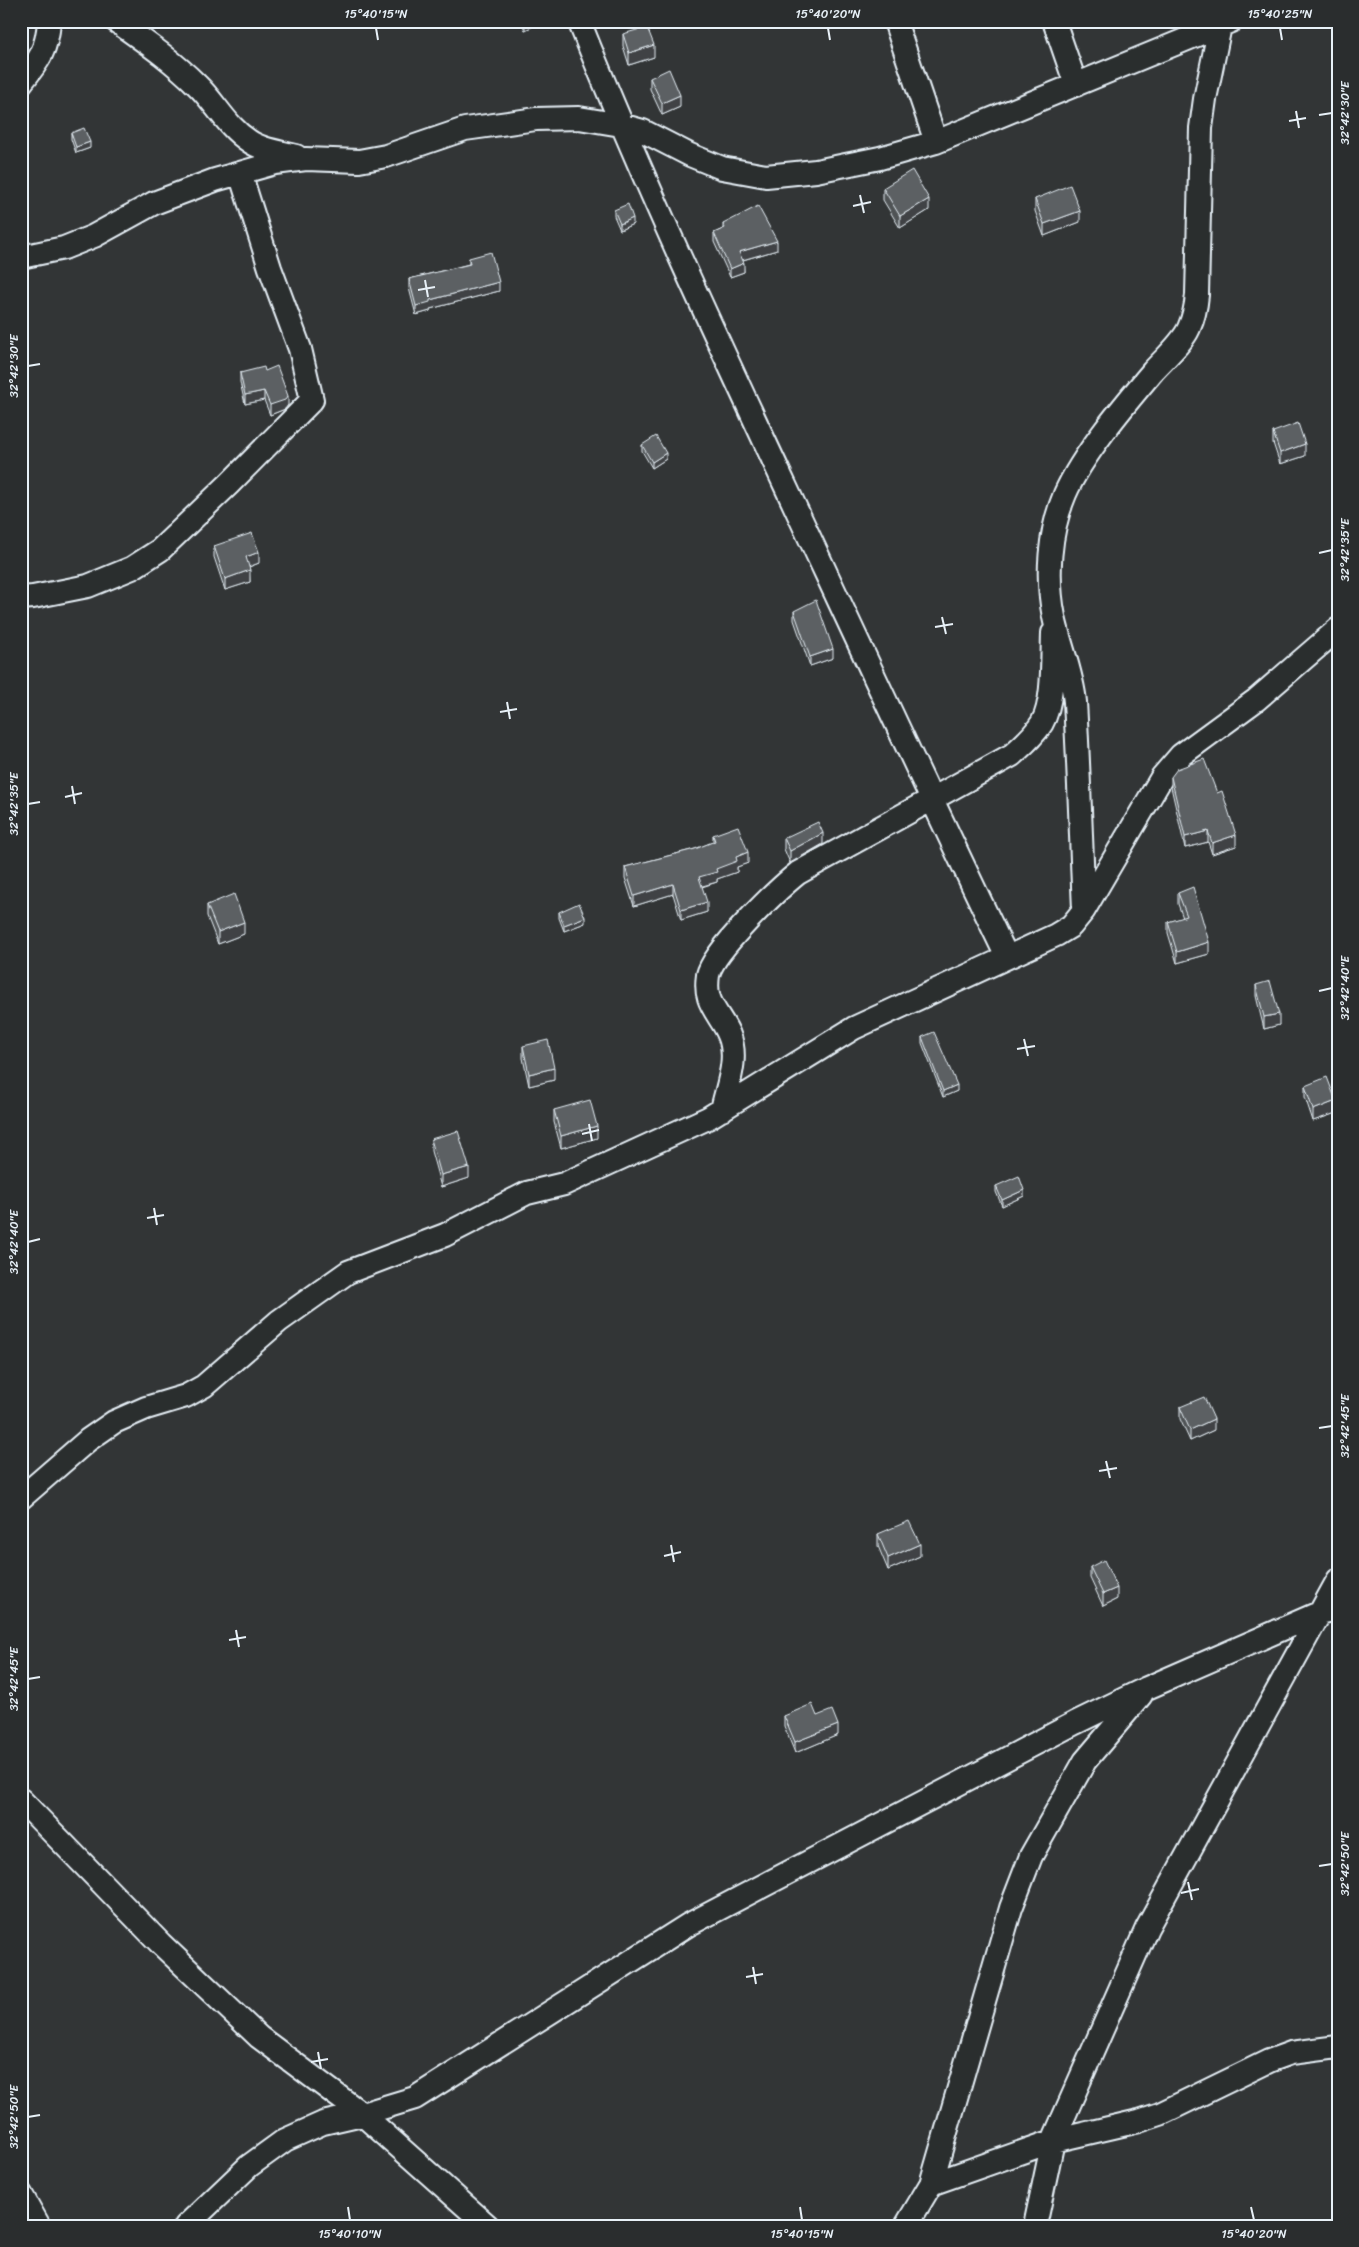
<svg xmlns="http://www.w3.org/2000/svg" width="1359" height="2247" font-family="Sriracha,sans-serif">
  <rect width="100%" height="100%" fill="#323536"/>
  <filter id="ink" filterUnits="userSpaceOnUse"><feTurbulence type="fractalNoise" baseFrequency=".02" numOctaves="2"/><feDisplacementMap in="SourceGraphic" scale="10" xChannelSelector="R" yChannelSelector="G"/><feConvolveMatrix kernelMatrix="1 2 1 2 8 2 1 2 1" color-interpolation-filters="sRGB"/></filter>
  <g filter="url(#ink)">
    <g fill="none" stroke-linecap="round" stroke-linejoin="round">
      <defs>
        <path id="minor" d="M 116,21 C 144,41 172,60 197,85 C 215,102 227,127 249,141 C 261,150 281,152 296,156
          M 579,21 C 646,188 722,350 798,513 C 867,661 936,810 1007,957
          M 895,21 L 936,142
          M 1054,21 L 1076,85
          M 21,83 C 39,61 47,50 49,21
          M 21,257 L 64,248 L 94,236 L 154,203 L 215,180 L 275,163 L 306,159 L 359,161 L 386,156 L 465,129 L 536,119 L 579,118 L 621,125 L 643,131 L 690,155 L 722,168 L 766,176 L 816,171 L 880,158 L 936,142 L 1231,21
          M 21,598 L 33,597 L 88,586 L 132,568 L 160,550 L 229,484 L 312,400 L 300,349 L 270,268 L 240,173
          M 1084,910 C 1081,841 1079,771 1075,702 C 1072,672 1060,646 1054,617 C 1046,577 1049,532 1065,494 C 1082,455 1125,404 1153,371 C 1164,359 1183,342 1189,328 C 1194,317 1196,306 1197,295 L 1201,128 L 1205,99 L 1221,21
          M 722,1110 C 727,1086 739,1059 729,1035 C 724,1022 713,1011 709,998 C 707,992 707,982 708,975 C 713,951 778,889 798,873 L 1012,755 C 1023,745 1034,736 1042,723 C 1054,703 1052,658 1053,633
          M 21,1498 L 88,1440 L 114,1422 L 146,1408 L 186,1396 L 204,1386 L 279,1321 L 348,1272 L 445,1235 L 527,1193 L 564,1184 L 708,1118 L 854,1028 L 1056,935 L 1071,926 L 1084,910 L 1162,777 L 1181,755 L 1256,700 L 1338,629
          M 21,1800 L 161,1944 L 259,2037 L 362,2114 L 488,2226
          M 931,2184 L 1011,1908 L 1031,1856 L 1085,1761 L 1141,1695
          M 21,2194 L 39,2226
          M 186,2226 L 249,2166 L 285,2140 L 323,2123 L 362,2114 L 415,2098 L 688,1925 L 1075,1723 L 1147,1688 L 1319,1613 L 1338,1609
          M 906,2226 L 931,2184 L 1053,2141 L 1139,2121 L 1160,2114 L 1269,2061 L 1291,2053 L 1338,2047
          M 1035,2226 L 1053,2141 L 1147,1928 L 1338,1580"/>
      </defs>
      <use href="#minor" stroke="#e8f1f8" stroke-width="26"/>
      <use href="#minor" stroke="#2a2d2e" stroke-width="22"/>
    </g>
    <path fill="#4f5355" stroke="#e8f1f8" d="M 521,21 L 544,21 L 525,30 Z
      M 623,34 L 654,57 L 629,65 L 623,46 Z
      M 650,78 L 680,107 L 662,115 L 650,89 Z
      M 71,133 L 90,148 L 76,153 L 71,139 Z
      M 883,188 L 929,210 L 900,228 L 883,200 Z
      M 1035,199 L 1080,222 L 1044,236 L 1035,211 Z
      M 614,210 L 633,224 L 620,230 L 614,216 Z
      M 723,224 L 777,250 L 743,260 L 744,272 L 730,277 L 714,242 L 714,233 L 723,229 Z
      M 469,258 L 499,291 L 430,309 L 430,311 L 416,315 L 409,288 L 409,279 L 469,264 Z
      M 265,371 L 288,405 L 285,409 L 270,415 L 264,400 L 245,404 L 240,382 L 240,373 Z
      M 1273,432 L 1305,456 L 1280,464 L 1273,443 Z
      M 642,445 L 666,459 L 652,468 L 642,451 Z
      M 214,546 L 259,563 L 249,567 L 250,582 L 225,590 L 214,557 Z
      M 794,611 L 833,658 L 810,666 L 794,620 Z
      M 1171,777 L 1236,846 L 1212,854 L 1208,842 L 1185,848 L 1171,787 Z
      M 713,835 L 748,863 L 737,867 L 737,872 L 717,879 L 717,882 L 702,887 L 707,912 L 681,920 L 673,894 L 634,906 L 625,878 L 625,867 L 695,849 L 713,842 Z
      M 784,838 L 823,844 L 790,863 L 784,849 Z
      M 1178,893 L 1209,954 L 1177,963 L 1168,933 L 1168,922 L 1183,918 L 1178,904 Z
      M 207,905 L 244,934 L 218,944 L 207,916 Z
      M 559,912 L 585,923 L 564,931 L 559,918 Z
      M 1256,985 L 1279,1025 L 1264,1029 L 1256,996 Z
      M 922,1037 L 957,1091 L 943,1097 L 922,1043 Z
      M 523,1046 L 554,1080 L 529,1086 L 523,1058 Z
      M 1305,1086 L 1336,1113 L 1313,1121 L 1305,1097 Z
      M 554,1110 L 597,1138 L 561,1148 L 554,1122 Z
      M 431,1139 L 469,1178 L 441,1187 L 431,1151 Z
      M 996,1186 L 1024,1196 L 1002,1206 L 996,1192 Z
      M 1180,1407 L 1214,1430 L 1190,1441 L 1180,1419 Z
      M 878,1534 L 920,1556 L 888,1570 L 878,1546 Z
      M 1090,1567 L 1117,1599 L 1103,1606 L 1090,1578 Z
      M 784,1716 L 817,1716 L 838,1735 L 795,1753 L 784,1726 Z"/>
    <path fill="#404345" stroke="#e8f1f8" d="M 525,21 L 544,21 L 525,30 Z
      M 654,45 L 654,57 L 629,65 L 629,53 Z
      M 680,95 L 680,107 L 662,115 L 662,103 Z
      M 90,142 L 90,148 L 76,153 L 76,147 Z
      M 929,199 L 929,210 L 900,228 L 900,216 Z
      M 1080,211 L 1080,222 L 1044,236 L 1044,224 Z
      M 633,218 L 633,224 L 620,230 L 620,224 Z
      M 777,241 L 777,250 L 739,261 L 739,252 Z
      M 744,263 L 744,272 L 730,277 L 730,269 Z
      M 499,282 L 499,291 L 430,309 L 430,311 L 416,315 L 416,306 L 430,300 Z
      M 264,391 L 264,400 L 245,404 L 245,395 Z
      M 288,396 L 288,405 L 285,409 L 270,415 L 270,405 Z
      M 1305,444 L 1305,456 L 1280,464 L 1280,453 Z
      M 666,453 L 666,459 L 652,468 L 652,462 Z
      M 259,552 L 259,563 L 246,568 L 246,557 Z
      M 250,570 L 250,582 L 225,590 L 225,579 Z
      M 833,649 L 833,658 L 810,666 L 810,657 Z
      M 1208,831 L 1208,842 L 1185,848 L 1185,837 Z
      M 823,833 L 823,844 L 790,863 L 790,851 Z
      M 1236,835 L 1236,846 L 1212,854 L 1212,843 Z
      M 748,852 L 748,863 L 737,867 L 737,872 L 717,879 L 717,882 L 699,887 L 699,877 L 716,869 L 736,857 Z
      M 673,884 L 673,894 L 634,906 L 634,896 Z
      M 707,902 L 707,912 L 681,920 L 681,910 Z
      M 585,917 L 585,923 L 564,931 L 564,925 Z
      M 244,922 L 244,934 L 218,944 L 218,932 Z
      M 1209,942 L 1209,954 L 1177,963 L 1177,952 Z
      M 1279,1014 L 1279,1025 L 1264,1029 L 1264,1017 Z
      M 554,1068 L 554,1080 L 529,1086 L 529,1074 Z
      M 957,1085 L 957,1091 L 943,1097 L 943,1091 Z
      M 1336,1101 L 1336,1113 L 1313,1121 L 1313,1110 Z
      M 597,1126 L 597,1138 L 561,1148 L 561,1136 Z
      M 469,1167 L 469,1178 L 441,1187 L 441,1175 Z
      M 1024,1190 L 1024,1196 L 1002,1206 L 1002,1200 Z
      M 1214,1419 L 1214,1430 L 1190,1441 L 1190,1430 Z
      M 920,1544 L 920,1556 L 888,1570 L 888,1558 Z
      M 1117,1588 L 1117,1599 L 1103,1606 L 1103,1594 Z
      M 838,1725 L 838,1735 L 795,1753 L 795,1742 Z"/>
    <path fill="#5c6063" stroke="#e8f1f8" d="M 647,27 L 654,45 L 629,53 L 623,34 Z
      M 669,69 L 680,95 L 662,103 L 650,78 Z
      M 84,128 L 90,142 L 76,147 L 71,133 Z
      M 912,170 L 929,199 L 900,216 L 883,188 Z
      M 1070,185 L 1080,211 L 1044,224 L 1035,199 Z
      M 628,204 L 633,218 L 620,224 L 614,210 Z
      M 758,206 L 777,241 L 739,252 L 744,263 L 730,269 L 714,233 L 725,228 L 723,224 Z
      M 491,252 L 499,282 L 430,300 L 430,302 L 416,306 L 409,279 L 470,264 L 469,258 Z
      M 277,366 L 288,396 L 285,400 L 270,405 L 264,391 L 245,395 L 240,373 L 264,367 L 265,371 Z
      M 1298,423 L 1305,444 L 1280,453 L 1273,432 Z
      M 656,436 L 666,453 L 652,462 L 642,445 Z
      M 252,533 L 259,552 L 246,557 L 250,570 L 225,579 L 214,546 Z
      M 816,600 L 833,649 L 810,657 L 794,611 Z
      M 1204,759 L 1217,793 L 1222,791 L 1236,835 L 1212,843 L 1208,831 L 1185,837 L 1171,777 L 1177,769 Z
      M 818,822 L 823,833 L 790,851 L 784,838 Z
      M 738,826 L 748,852 L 736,857 L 737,861 L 716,869 L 717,872 L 699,877 L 707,902 L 681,910 L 673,884 L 634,896 L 625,867 L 695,849 L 715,841 L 713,835 Z
      M 1193,887 L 1209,942 L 1177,952 L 1168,922 L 1187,916 L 1178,893 Z
      M 234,894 L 244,922 L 218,932 L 207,905 Z
      M 579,903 L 585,917 L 564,925 L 559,912 Z
      M 1270,981 L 1279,1014 L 1264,1017 L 1256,985 Z
      M 934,1032 L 957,1085 L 943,1091 L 922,1037 Z
      M 548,1040 L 554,1068 L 529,1074 L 523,1046 Z
      M 1327,1077 L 1336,1101 L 1313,1110 L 1305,1086 Z
      M 590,1100 L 597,1126 L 561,1136 L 554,1110 Z
      M 458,1131 L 469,1167 L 441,1175 L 431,1139 Z
      M 1019,1176 L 1024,1190 L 1002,1200 L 996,1186 Z
      M 1204,1397 L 1214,1419 L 1190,1430 L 1180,1407 Z
      M 909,1521 L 920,1544 L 888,1558 L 878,1534 Z
      M 1104,1560 L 1117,1588 L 1103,1594 L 1090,1567 Z
      M 812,1704 L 817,1716 L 832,1710 L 838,1725 L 795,1742 L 784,1716 Z"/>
  </g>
  <path fill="none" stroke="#e8f1f8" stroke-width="2" d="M 376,28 L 378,40M 828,28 L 830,40M 1280,28 L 1282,40M 1296,111 L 1299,128M 1319,115 L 1332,113M 1289,121 L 1306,118M 860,195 L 864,213M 853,206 L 871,202M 425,280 L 428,297M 418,290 L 435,287M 28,366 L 40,364M 1319,553 L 1332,550M 942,617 L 946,634M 935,627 L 953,624M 507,702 L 510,719M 500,712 L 517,709M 72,786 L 75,804M 65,797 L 82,793M 28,804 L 40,802M 1319,991 L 1332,988M 1024,1039 L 1028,1056M 1017,1049 L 1035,1046M 589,1124 L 592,1141M 582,1134 L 599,1130M 154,1208 L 157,1225M 147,1218 L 164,1215M 28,1242 L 40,1239M 1319,1428 L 1332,1426M 1106,1461 L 1110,1478M 1099,1471 L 1117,1468M 671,1545 L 674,1562M 664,1556 L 681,1552M 236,1630 L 239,1647M 229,1640 L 246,1637M 28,1679 L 40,1677M 1319,1866 L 1332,1864M 1188,1882 L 1192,1900M 1181,1893 L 1199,1889M 753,1967 L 756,1984M 746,1977 L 763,1974M 318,2052 L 321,2069M 311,2062 L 328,2059M 28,2117 L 40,2115M 348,2207 L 350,2220M 800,2207 L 802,2220M 1251,2207 L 1254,2220"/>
  <rect width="1359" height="2247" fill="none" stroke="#2a2d2e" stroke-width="55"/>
  <rect x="28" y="28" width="1304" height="2192" fill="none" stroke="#e8f1f8" stroke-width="2"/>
  <g font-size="12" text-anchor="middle" fill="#e8f1f8">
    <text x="376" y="18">15°40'15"N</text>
    <text x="828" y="18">15°40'20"N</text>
    <text x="1280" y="18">15°40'25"N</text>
    <text transform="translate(1345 113) rotate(-90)" y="4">32°42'30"E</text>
    <text transform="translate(14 366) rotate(-90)" y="4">32°42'30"E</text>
    <text transform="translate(1345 550) rotate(-90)" y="4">32°42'35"E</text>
    <text transform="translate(14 804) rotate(-90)" y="4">32°42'35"E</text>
    <text transform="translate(1345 988) rotate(-90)" y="4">32°42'40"E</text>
    <text transform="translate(14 1242) rotate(-90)" y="4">32°42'40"E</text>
    <text transform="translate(1345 1426) rotate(-90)" y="4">32°42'45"E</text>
    <text transform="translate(14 1679) rotate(-90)" y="4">32°42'45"E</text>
    <text transform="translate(1345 1864) rotate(-90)" y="4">32°42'50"E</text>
    <text transform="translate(14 2117) rotate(-90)" y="4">32°42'50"E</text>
    <text x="350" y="2238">15°40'10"N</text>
    <text x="802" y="2238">15°40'15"N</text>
    <text x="1254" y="2238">15°40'20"N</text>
  </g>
</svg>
